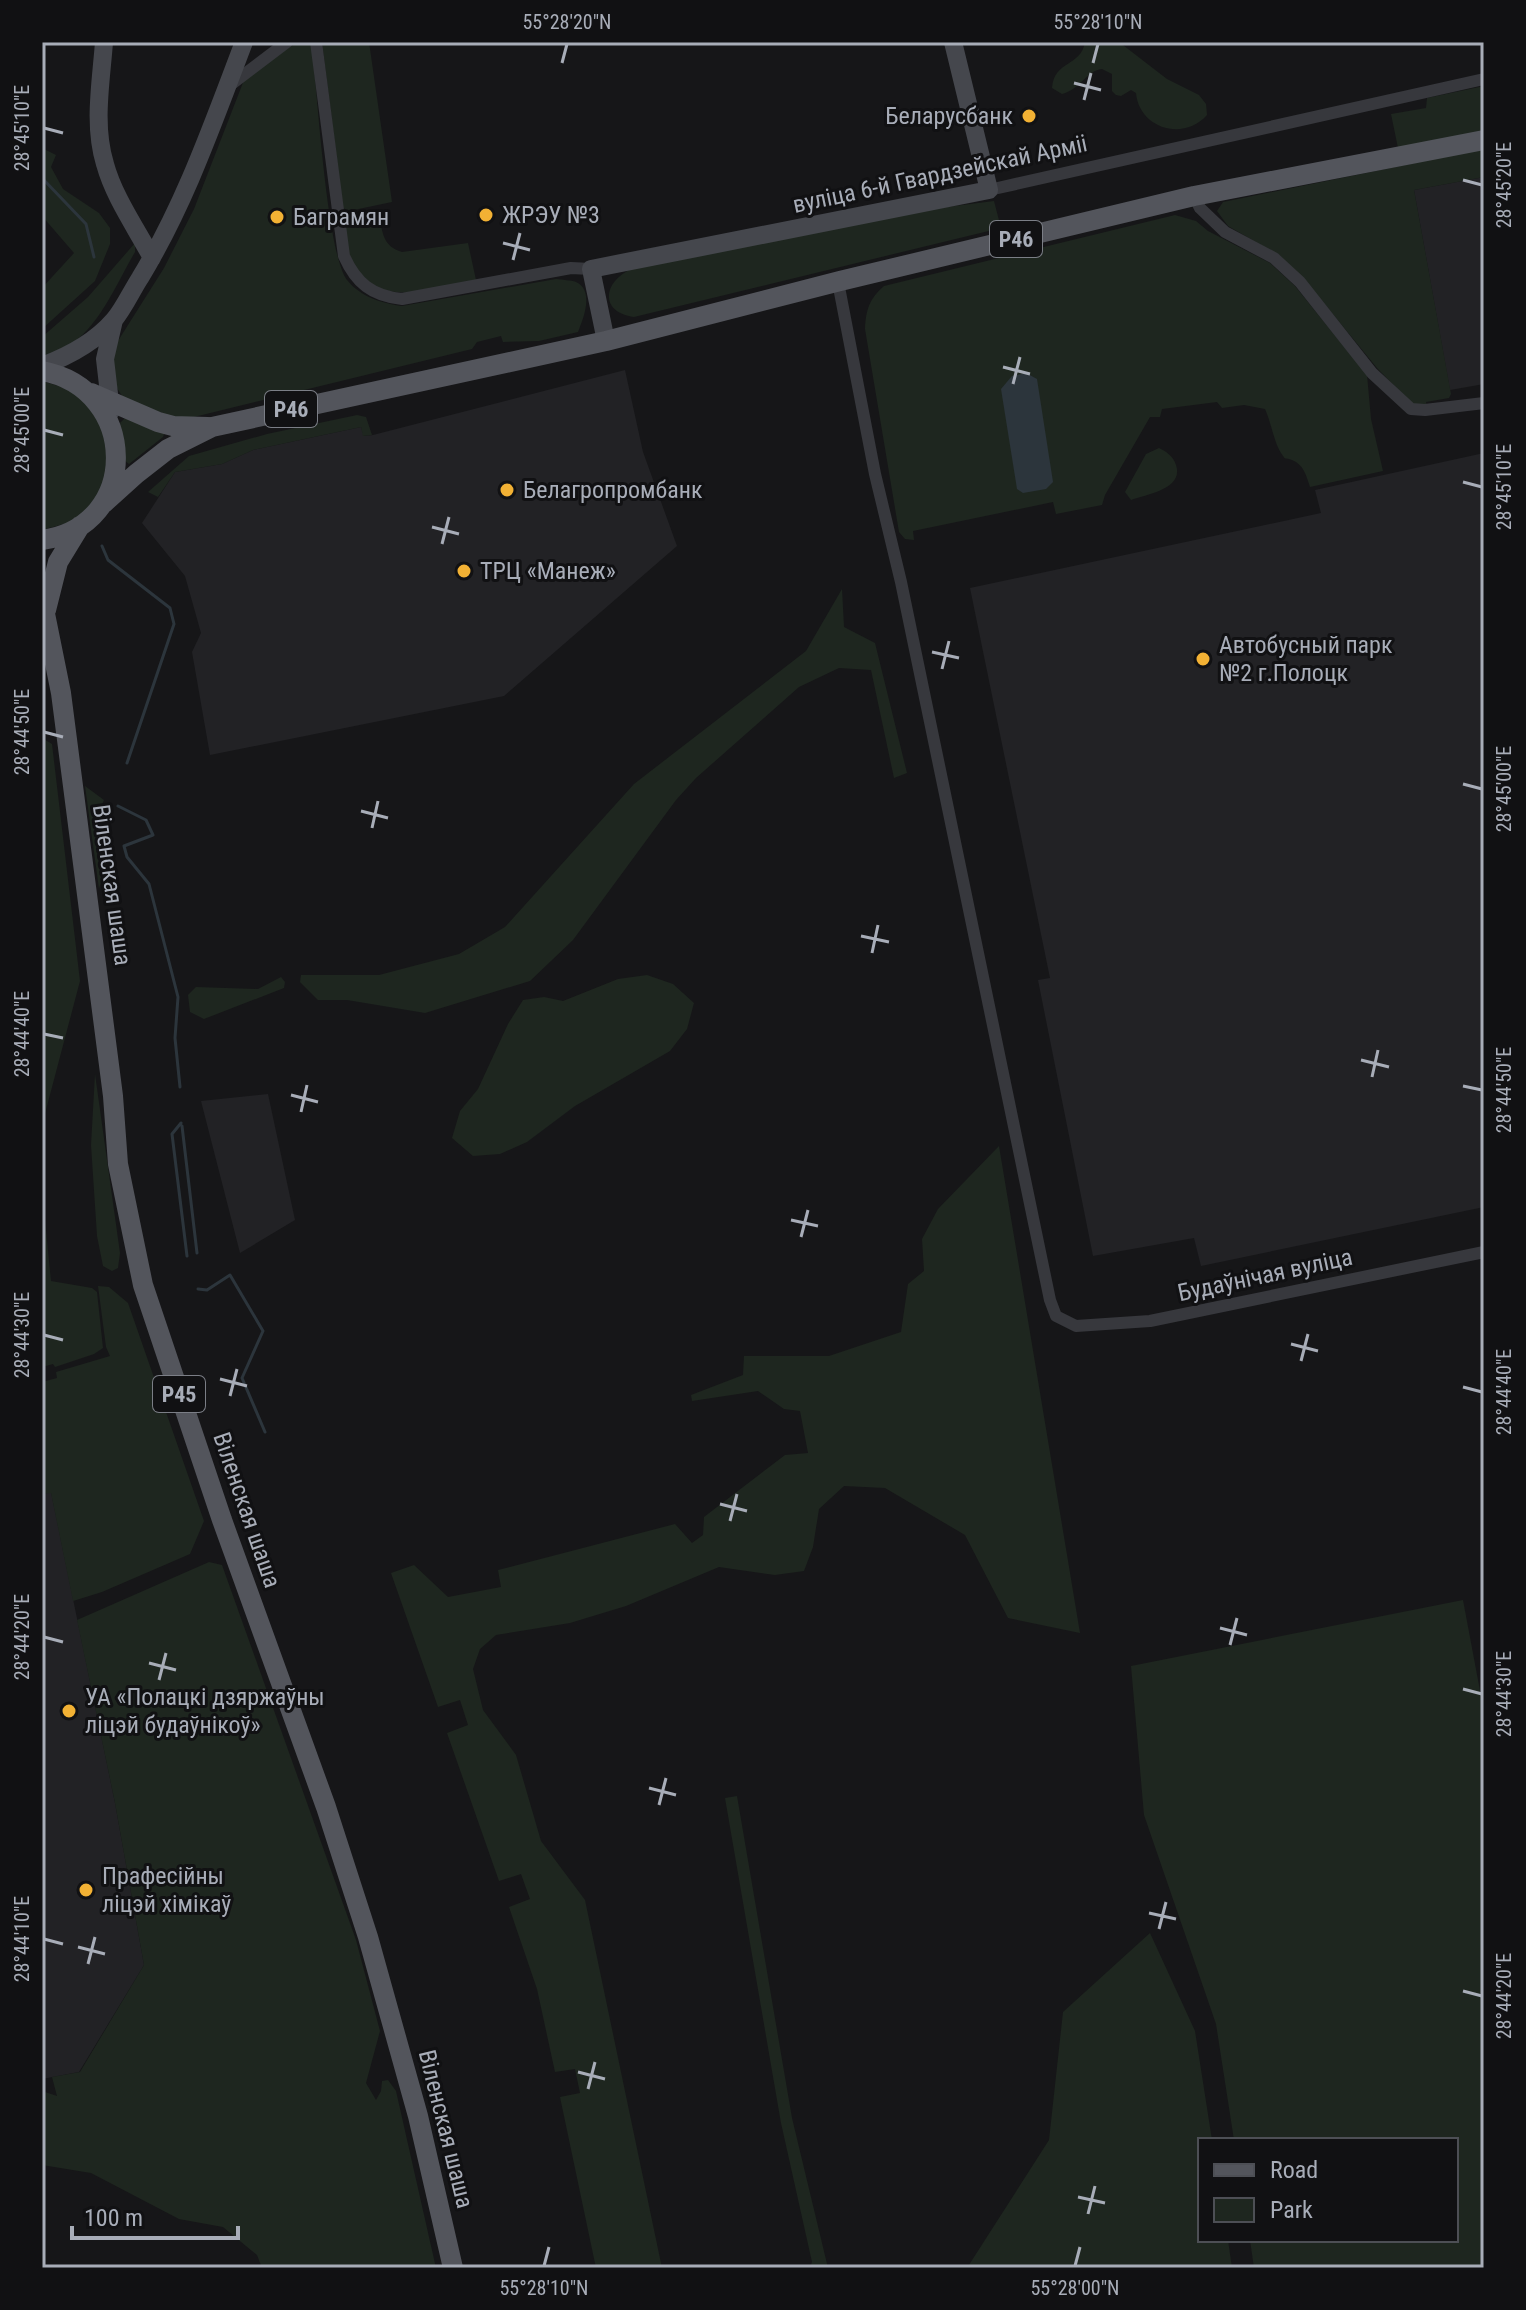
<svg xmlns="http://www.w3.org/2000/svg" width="1526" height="2310" font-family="'Roboto Condensed',sans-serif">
  <rect width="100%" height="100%" fill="#161618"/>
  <path fill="#222225" d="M 1484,177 L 1484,384 L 1450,390 L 1414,190 Z
    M 625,370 L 643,452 L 677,546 L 504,696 L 210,755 L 192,652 L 201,633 L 185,576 L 142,523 L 175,472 L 222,464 L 253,450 L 361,427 L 364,436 L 373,435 Z
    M 1484,453 L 1484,1207 L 1201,1266 L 1194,1238 L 1093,1256 L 1038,980 L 1050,978 L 970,588 L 1321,513 L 1315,490 Z
    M 268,1094 L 295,1220 L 240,1253 L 201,1101 Z
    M 51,1492 L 115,1803 L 144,1965 L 79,2072 L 42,2079 L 42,1494 Z"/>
  <path fill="#1e261f" d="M 296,42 L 311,42 L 312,47 C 317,89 327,254 347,280 C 361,297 381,303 402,306 L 556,279 C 562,280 571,280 576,282 C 595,291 583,319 578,332 L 539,341 L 503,342 L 501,336 L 477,342 L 472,349 L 194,417 L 173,417 L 124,399 L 115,385 L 112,373 L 116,344 L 164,268 L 194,209 L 244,80 Z
    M 322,42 L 369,42 L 392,202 L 349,211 L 343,208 Z
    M 1085,42 L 1119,42 L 1167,79 L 1199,95 L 1206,104 L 1207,115 C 1183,142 1139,128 1136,93 L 1131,90 L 1121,96 L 1116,95 L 1112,91 L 1112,74 L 1102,69 C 1087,70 1081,89 1062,94 L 1052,88 C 1054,60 1081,67 1085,42 Z
    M 1484,86 L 1484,131 L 1398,148 L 1391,114 L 1426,108 L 1427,98 Z
    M 42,148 L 56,155 L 51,167 L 63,189 L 99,213 L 110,228 L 110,244 L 95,281 L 42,329 L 42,288 L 74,253 L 42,216 Z
    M 1484,149 L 1484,177 L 1414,190 L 1451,394 L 1449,398 L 1426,402 L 1427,406 L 1414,405 L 1404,396 L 1377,368 L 1304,279 L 1277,254 L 1228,226 L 1217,211 L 1223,202 Z
    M 994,201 L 1001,228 L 634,317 C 599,312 603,282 631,269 L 923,210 Z
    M 1175,215 L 1196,221 L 1208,231 L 1270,263 L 1295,286 L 1367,375 L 1371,419 L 1383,471 L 1310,487 C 1306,475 1304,465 1292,460 C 1283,456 1287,462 1281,453 C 1274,442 1271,422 1265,409 L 1244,405 L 1222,408 L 1217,402 L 1162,409 L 1160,417 L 1150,417 L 1105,495 L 1102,505 L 1056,514 L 1053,502 L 913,531 L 914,540 L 905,539 L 899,532 L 865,329 C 866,310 869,299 884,286 Z
    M 379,216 C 383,234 383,246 402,252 L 468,243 L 476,280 C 431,288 375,312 351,259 C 346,248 346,233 345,221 Z
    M 135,243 L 135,252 C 112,291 92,348 42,356 L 42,337 L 88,297 Z
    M 42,381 C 54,385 73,389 82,397 C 118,431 116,495 72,521 C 63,525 51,527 42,530 Z
    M 357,415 L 366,417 L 372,435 L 363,436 L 361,427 L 253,450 L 222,464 L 175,472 L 158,497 L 148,492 L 189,456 L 267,434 Z
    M 125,418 L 165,432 L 163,437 L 129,464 L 125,461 L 120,423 Z
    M 1159,448 C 1167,452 1173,456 1176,465 C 1184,489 1147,494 1131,500 L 1125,492 L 1146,454 Z
    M 842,589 L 844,627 L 875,643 L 907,773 L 894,778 L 871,670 L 839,668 L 799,687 L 696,778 L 676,800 L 573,940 L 530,981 L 425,1013 L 347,1000 L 318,1000 L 300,982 L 301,975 L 379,975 L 459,954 L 505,927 L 634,784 L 806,651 Z
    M 42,738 L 52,744 L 80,981 L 42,1125 Z
    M 85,786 L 104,800 C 89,833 109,857 99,889 Z
    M 647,975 L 673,984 L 694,1003 L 687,1029 L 670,1051 L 575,1106 L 527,1142 L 500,1154 L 473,1156 L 452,1138 L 460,1111 L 478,1089 L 508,1024 L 523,1000 L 544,997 L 563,1001 L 618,979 Z
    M 281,977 L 285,982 L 284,988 L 204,1019 L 190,1012 L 188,995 L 196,987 L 258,989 Z
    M 95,1074 L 120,1253 L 118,1268 L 112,1271 L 103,1266 L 97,1236 L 91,1145 Z
    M 999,1146 L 1080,1633 L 1008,1618 L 965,1535 L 885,1488 L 844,1486 L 819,1509 L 813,1547 L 804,1571 L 775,1575 L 719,1567 L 626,1606 L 570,1623 L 496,1635 L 480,1649 L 473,1669 L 483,1710 L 516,1755 L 541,1841 L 585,1900 L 662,2268 L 596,2268 L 560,2097 L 580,2093 L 575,2069 L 555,2072 L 537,1989 L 509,1907 L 530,1899 L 521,1874 L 499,1881 L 447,1733 L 468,1725 L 460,1700 L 438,1707 L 391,1573 L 414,1565 L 448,1597 L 501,1587 L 498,1570 L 675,1524 L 692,1543 L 703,1535 L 704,1517 L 785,1455 L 808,1453 L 800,1411 L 784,1409 L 758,1391 L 692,1401 L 691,1395 L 743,1375 L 744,1356 L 829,1356 L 901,1332 L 908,1284 L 924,1271 L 922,1239 L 938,1209 Z
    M 42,1190 L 51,1281 L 92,1288 L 97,1292 L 103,1348 L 94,1354 L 55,1367 L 53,1364 L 42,1367 Z
    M 98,1286 L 109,1287 L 128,1303 L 204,1521 L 190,1554 L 102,1592 L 73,1601 L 51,1493 L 42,1494 L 42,1382 L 57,1378 L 56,1372 L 110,1356 L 106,1347 Z
    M 209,1562 L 222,1565 L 356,1940 L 380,2031 L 366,2083 L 376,2100 L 381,2091 L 382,2081 L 388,2080 L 396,2091 L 436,2268 L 262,2268 L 257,2255 L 223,2227 L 179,2219 L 91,2173 L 42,2165 L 42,2091 L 57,2096 L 52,2077 L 80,2072 L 144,1965 L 115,1803 L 77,1620 Z
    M 1463,1600 L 1484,1712 L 1484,2268 L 1254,2268 L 1250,2240 L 1456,2240 L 1456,2140 L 1234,2140 L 1216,2024 L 1144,1815 L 1131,1666 Z
    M 737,1796 L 792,2118 L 828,2268 L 810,2268 L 812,2262 L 781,2123 L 725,1798 Z
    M 1150,1933 L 1195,2031 L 1212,2140 L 1200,2140 L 1200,2240 L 1228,2240 L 1232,2268 L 967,2268 L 1049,2140 L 1063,2012 Z"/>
  <path fill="#2c353c" d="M 1026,373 L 1037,379 L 1053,482 L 1046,489 L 1023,493 L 1017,489 L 1001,389 L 1012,376 Z"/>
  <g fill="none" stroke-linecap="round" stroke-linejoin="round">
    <path stroke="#2c353c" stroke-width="3" d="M 42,161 L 42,168
      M 42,178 L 86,224 L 94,257
      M 102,546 L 108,560 L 170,608 L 174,624 L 127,763
      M 118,806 L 146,820 L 153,835 L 124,846 L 127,857 L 149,884 L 178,997 L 175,1038 L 180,1087
      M 181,1123 L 172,1134 L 187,1256
      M 182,1126 L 197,1253
      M 198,1289 L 207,1290 L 230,1275 L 263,1331 L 242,1378 L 265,1432"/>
    <path stroke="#37383d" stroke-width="12" d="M 316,42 L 344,256 C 356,283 372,296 402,299 L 571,268 L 591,269
      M 229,86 L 287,42
      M 989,190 L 1484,79
      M 1194,196 L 1200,208 L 1225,232 L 1274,258 L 1300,282 L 1372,373 L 1411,409 L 1425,410 L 1484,403
      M 838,282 L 875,474 L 901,582 L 1050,1300 L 1056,1316 L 1076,1326 L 1150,1321 L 1484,1252"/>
    <path stroke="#45474d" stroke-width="18" d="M 104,42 C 101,83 93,125 105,164 C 114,197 136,228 152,258
      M 606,341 L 591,269 L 989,190 L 953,42
      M 42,366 C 69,356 95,342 114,320 C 124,308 131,292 140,278 C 185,204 213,123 244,42
      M 111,411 L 105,359 L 114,320"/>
    <path stroke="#53555c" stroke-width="20" d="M 42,371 C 139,389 142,526 42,540
      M 91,393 L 158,422 L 173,426 L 208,427
      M 104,503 L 136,474 L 168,449 L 212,427 L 606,341 L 840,281 L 1194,196 L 1484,140
      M 42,599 L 61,693 L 113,1096 L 118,1164 L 143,1285 L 222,1520 L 326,1807 L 368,1937 L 418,2116 L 453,2268
      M 46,610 L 58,562 L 80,526"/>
  </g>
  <path fill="none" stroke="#a8adb8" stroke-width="3" d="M 562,63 L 567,44M 1093,63 L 1098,44M 1074,83 L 1101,90M 1084,100 L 1091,73M 44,128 L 63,133M 1463,180 L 1482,185M 503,243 L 530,250M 513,260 L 520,233M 1003,367 L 1030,374M 1013,384 L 1020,357M 44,430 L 63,435M 1463,482 L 1482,487M 432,527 L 459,534M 442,544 L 449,517M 932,652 L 959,658M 942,669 L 949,641M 44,732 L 63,737M 1463,784 L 1482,789M 361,811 L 388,818M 372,828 L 378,801M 861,936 L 889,942M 872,953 L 878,925M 44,1034 L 63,1038M 1361,1060 L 1389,1067M 1372,1077 L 1378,1050M 1463,1086 L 1482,1090M 291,1095 L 318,1102M 301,1112 L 307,1085M 791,1220 L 818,1226M 801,1237 L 808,1210M 44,1335 L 63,1340M 1291,1344 L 1318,1351M 1301,1361 L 1308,1334M 220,1379 L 247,1386M 1463,1387 L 1482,1392M 230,1396 L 237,1369M 720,1504 L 747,1511M 730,1521 L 737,1494M 1220,1628 L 1247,1635M 44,1637 L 63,1642M 1230,1645 L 1237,1618M 149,1663 L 176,1670M 159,1680 L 166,1653M 1463,1689 L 1482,1694M 649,1788 L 676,1795M 659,1805 L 666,1778M 1149,1913 L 1176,1919M 1159,1929 L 1166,1902M 44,1939 L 63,1944M 78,1947 L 105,1954M 88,1964 L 95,1937M 1463,1991 L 1482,1996M 578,2072 L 605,2079M 588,2089 L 595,2062M 1078,2197 L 1105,2203M 1088,2214 L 1095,2186M 544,2266 L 549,2247M 1075,2266 L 1080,2247"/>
  <g fill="#f2b134" stroke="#111113" stroke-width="3">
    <circle cx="1029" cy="116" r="8"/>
    <circle cx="486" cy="215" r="8"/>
    <circle cx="277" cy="217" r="8"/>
    <circle cx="507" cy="490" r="8"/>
    <circle cx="464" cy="571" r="8"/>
    <circle cx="1203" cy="659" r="8"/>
    <circle cx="69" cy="1711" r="8"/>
    <circle cx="86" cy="1890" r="8"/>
  </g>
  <g text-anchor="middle" stroke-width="6" stroke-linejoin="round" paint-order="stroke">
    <g fill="#111113" stroke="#7b7e86" stroke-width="2">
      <rect x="990" y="221" width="52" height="36" rx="6"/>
      <rect x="265" y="391" width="52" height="36" rx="6"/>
      <rect x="153" y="1376" width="52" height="36" rx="6"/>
    </g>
    <g font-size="22" font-weight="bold" fill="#a8adb8">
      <text x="1016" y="247">Р46</text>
      <text x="291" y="417">Р46</text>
      <text x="179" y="1402">Р45</text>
    </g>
    <g font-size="24" fill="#a8adb8" stroke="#111113" text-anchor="start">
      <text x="1013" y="124" text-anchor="end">Беларусбанк</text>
      <text x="502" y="223">ЖРЭУ №3</text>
      <text x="293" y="225">Баграмян</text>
      <text x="523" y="498">Белагропромбанк</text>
      <text x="480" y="579">ТРЦ «Манеж»</text>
      <text x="1219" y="653">Автобусный парк<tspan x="1219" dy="28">№2 г.Полоцк</tspan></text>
      <text x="85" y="1705">УА «Полацкі дзяржаўны<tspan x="85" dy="28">ліцэй будаўнікоў»</tspan></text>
      <text x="102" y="1884">Прафесійны<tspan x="102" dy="28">ліцэй хімікаў</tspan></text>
    </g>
    <g font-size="24" fill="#a8adb8" stroke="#111113">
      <text transform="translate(940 174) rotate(-12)" y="8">вуліца 6-й Гвардзейскай Арміі</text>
      <text transform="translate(112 885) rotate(82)" y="8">Віленская шаша</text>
      <text transform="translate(1265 1275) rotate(-12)" y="8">Будаўнічая вуліца</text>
      <text transform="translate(247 1510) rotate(71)" y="8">Віленская шаша</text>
      <text transform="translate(446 2129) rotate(76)" y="8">Віленская шаша</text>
    </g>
  </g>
  <rect width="1526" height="2310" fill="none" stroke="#111113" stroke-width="88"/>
  <rect x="1198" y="2138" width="260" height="104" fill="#111113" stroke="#4d4f55" stroke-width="2"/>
  <rect x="1214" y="2164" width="40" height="12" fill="#53555c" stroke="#4d4f55" stroke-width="2"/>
  <text x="1270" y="2178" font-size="24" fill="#a8adb8">Road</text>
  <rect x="1214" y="2198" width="40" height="24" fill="#1e261f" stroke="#4d4f55" stroke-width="2"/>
  <text x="1270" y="2218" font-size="24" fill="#a8adb8">Park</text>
  <path d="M72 2226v12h166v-12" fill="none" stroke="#a8adb8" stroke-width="4"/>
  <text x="84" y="2226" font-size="24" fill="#a8adb8" stroke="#111113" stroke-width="6" paint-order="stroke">100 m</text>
  <rect x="44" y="44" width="1438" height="2222" fill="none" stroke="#a8adb8" stroke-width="3"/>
  <g font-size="20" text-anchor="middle" fill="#a8adb8">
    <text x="567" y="29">55°28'20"N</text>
    <text x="1098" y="29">55°28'10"N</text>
    <text transform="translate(22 128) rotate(-90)" y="7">28°45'10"E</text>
    <text transform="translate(1504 185) rotate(-90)" y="7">28°45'20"E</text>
    <text transform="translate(22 430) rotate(-90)" y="7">28°45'00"E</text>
    <text transform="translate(1504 487) rotate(-90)" y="7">28°45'10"E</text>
    <text transform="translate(22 732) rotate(-90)" y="7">28°44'50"E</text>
    <text transform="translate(1504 789) rotate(-90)" y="7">28°45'00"E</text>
    <text transform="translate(22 1034) rotate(-90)" y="7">28°44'40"E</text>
    <text transform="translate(1504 1090) rotate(-90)" y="7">28°44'50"E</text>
    <text transform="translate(22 1335) rotate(-90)" y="7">28°44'30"E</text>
    <text transform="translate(1504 1392) rotate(-90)" y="7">28°44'40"E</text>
    <text transform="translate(22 1637) rotate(-90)" y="7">28°44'20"E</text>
    <text transform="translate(1504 1694) rotate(-90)" y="7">28°44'30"E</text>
    <text transform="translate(22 1939) rotate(-90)" y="7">28°44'10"E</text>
    <text transform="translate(1504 1996) rotate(-90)" y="7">28°44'20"E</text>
    <text x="544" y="2295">55°28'10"N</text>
    <text x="1075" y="2295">55°28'00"N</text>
  </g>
</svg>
